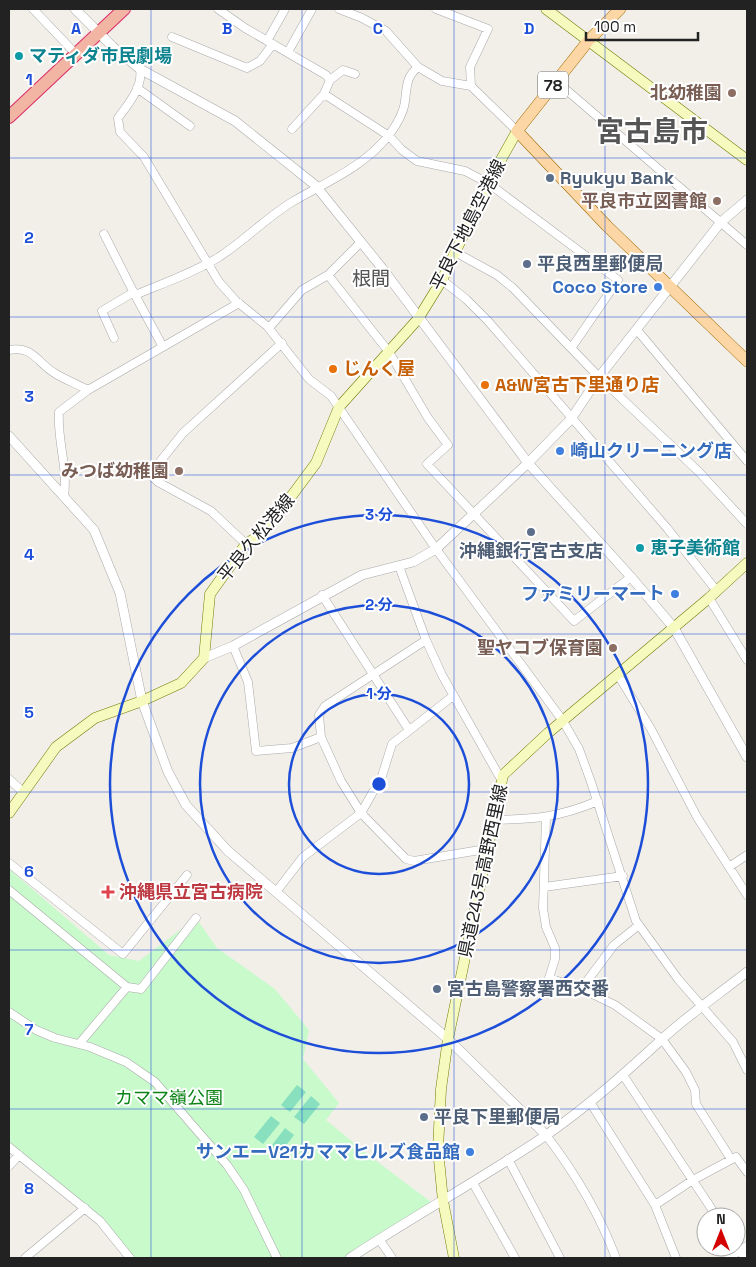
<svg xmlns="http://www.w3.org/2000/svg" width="756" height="1267" font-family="'Space Grotesk','Noto Sans JP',sans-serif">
  <rect width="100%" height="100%" fill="#f2efe9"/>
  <path fill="#c8facc" d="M 9,869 L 109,955 L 139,961 L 196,918 L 217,948 L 275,989 L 309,1030 L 303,1059 L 339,1103 L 326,1120 L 371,1157 L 435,1205 L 355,1258 L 130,1258 L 85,1208 L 9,1149 Z"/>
  <path fill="#88e0be" d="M 297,1085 L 306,1092 L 290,1112 L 281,1105 Z
    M 311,1096 L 320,1104 L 304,1124 L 294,1117 Z
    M 271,1116 L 280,1123 L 263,1144 L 254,1137 Z
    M 285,1128 L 294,1135 L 278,1156 L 269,1149 Z"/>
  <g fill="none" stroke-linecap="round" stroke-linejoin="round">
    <defs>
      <path id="minor" d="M 33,9 L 76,54
        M 218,9 L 245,28 L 326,75 L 330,80 L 324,94 L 292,129
        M 339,9 L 362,18 L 386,31 L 418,67 L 442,81 L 471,86 L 517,131
        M 436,9 L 488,29 L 470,67 L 471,86
        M 172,37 L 247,68 L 260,61 L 273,44
        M 267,41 L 285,9
        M 288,52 L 312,9
        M 140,69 C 143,87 129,103 118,118 L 120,132 L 144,157 L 219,282 L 236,301 L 267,326 L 309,379 L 331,396 L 436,549 L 563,721 L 579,749 L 591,782 L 636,921 L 678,979 L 733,1042 L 747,1070
        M 330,80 L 343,70 L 355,74
        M 556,81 L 747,245
        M 137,88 L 190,126
        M 324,94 L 389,136 L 402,150 L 417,161 L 465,171 L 488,183 L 618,280 L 572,347
        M 104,234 L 135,295
        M 455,252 L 497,275 L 513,288 L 599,377 L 699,472 L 747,524
        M 328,275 L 389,352 L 428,418 L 448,445 L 427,464 L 574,621 L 631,577
        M 442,280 L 466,299 L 488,321 L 667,528 L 716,590
        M 269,328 L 302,290 L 328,275 L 361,242
        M 637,330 L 747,461
        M 114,338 L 102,311 L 134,292
        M 163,347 L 135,295 C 164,283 193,273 219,257 C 245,240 266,218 292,202 C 326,182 364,167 389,135 C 396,126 404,112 405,101 C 407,86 406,77 418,67
        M 9,350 C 33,345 37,363 56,374 C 66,380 77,384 88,390 L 239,303
        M 64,497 C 68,465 57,441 59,412 L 88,390
        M 246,544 L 211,511 L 158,482 L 150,474 L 183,433 L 282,343
        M 399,566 L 426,640 L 442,675 L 502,781
        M 322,595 L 409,730
        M 709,598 L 747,660
        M 426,640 L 325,706 L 319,715 L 321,737 L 341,781 L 361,813 L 406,859 L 414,861 L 486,849
        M 233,646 L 248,682 L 256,751 L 292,748 L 321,737
        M 618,675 L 651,729 L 697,817 L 747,895
        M 9,779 L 23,792
        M 546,818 L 543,908 L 546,927 L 555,948 L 555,959 L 549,978 L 584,990 L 615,1005 L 662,1039 L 686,1072 L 695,1090 L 696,1104 L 731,1159
        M 492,820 C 535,819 557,818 598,801
        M 9,863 L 123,954 L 187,875
        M 729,867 L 747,855
        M 544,887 L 623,876
        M 9,890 L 127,987
        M 276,892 L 303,857 L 361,813 L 382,776 L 392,744 L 453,696
        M 581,989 L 614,945 L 639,925
        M 9,1012 L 36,1030 L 55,1038 L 90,1047 L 126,1062 L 155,1082 L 227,1165 L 244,1190 L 277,1258
        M 79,1044 L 127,987 L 141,989 L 196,918
        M 623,1075 L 717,1217
        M 590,1102 L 655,1205 L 676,1258
        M 546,1135 C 575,1173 599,1213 616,1258
        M 9,1147 L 100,1221 L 130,1258
        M 508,1159 L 560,1258
        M 9,1166 L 19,1155
        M 473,1183 L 515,1258
        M 655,1205 L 693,1180 L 736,1157 L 747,1172
        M 379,1239 L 392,1258
        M 736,1245 L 745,1258
        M 25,1258 L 85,1208
        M 728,1258 L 747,1246"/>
      <path id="tertiary" d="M 75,9 L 113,47 L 140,69 L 235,121 L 315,185 L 382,268 L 528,463 L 631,577 L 674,628 L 747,757
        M 9,436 L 94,530 L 120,593 L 142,701 L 168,772 L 186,805 L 228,851 L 448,1039 L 546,1135
        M 204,658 L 233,646 L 362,575 L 413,562 L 436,549 L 528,463 L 571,419 L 599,377 L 721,222 L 747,200
        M 350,1258 C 414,1216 481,1179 545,1136 C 587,1107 624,1074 661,1040 C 688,1015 719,994 747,972"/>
      <path id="secondary" d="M 546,9 L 747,160
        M 9,813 L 56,747 L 95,718 L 142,701 L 181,683 L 204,658 L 210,594 L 246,544 L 254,539 L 293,494 L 316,463 L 339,407 L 418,319 L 442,280 L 488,183 L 517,131
        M 454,1258 L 443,1201 L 438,1149 L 441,1089 L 448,1039 L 503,775 L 548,733 L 709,598 L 747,563"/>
      <path id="primary" d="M 620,9 L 589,40 L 517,131 L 607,226 L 747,361"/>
      <path id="trunk" d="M 9,117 L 124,9"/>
    </defs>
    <use href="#minor" stroke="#a9a9a9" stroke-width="9"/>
    <use href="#tertiary" stroke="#a9a9a9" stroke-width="10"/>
    <use href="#secondary" stroke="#707d05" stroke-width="11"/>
    <use href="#primary" stroke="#a06b00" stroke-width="12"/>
    <use href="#trunk" stroke="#dc2a67" stroke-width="14"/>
    <use href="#minor" stroke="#fff" stroke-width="8"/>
    <use href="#tertiary" stroke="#fff" stroke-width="9"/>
    <use href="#secondary" stroke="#f7fabf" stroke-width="10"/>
    <use href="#primary" stroke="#fcd6a4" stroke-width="11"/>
    <use href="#trunk" stroke="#f2b4a3" stroke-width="12"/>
  </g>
  <path fill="none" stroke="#1d4ed8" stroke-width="1" stroke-opacity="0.55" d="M 151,9 L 151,1258M 302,9 L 302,1258M 454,9 L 454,1258M 605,9 L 605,1258M 9,158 L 747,158M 9,317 L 747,317M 9,475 L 747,475M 9,634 L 747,634M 9,792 L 747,792M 9,950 L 747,950M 9,1109 L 747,1109"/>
  <g fill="none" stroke="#1d4ed8" stroke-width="2.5">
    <circle cx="379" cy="784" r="90"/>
    <circle cx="379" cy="784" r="179"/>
    <circle cx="379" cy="784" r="269"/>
  </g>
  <g fill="#0f9aa8" stroke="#fff" stroke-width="2">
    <circle cx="19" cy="56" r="5"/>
    <circle cx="640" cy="548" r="5"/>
  </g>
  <g fill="#8d6e63" stroke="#fff" stroke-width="2">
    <circle cx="732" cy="93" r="5"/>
    <circle cx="717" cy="201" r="5"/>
    <circle cx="179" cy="471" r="5"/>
    <circle cx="613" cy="648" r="5"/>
  </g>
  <g fill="#5c6f8a" stroke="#fff" stroke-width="2">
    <circle cx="550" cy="178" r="5"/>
    <circle cx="527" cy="264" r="5"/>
    <circle cx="531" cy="532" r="5"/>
    <circle cx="437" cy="989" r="5"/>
    <circle cx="424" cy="1117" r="5"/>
  </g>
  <g fill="#3f7fe0" stroke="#fff" stroke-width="2">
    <circle cx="658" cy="287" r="5"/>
    <circle cx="560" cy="451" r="5"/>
    <circle cx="675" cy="594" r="5"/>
    <circle cx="470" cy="1152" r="5"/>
  </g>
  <g fill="#e8710a" stroke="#fff" stroke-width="2">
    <circle cx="333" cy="369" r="5"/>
    <circle cx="485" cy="385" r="5"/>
  </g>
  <path fill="#e0444e" stroke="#fff" stroke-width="2" d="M105.5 884.5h5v5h5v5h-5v5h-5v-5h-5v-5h5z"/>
  <g text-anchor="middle" stroke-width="4" stroke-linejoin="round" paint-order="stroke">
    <rect fill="#fff" stroke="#646464" stroke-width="1" x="538" y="71.5" width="30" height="27" rx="4"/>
    <g font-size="16" font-weight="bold" fill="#222">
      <text x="553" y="91">78</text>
    </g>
    <g font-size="18" font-weight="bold" fill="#0d838f" stroke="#fff" text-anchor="start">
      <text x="29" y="62">マティダ市民劇場</text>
      <text x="650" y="554">恵子美術館</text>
    </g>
    <g font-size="18" font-weight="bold" fill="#785e54" stroke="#fff" text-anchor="end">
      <text x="722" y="99">北幼稚園</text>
      <text x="707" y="207">平良市立図書館</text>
      <text x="169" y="477">みつば幼稚園</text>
      <text x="603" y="654">聖ヤコブ保育園</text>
    </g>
    <g font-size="18" font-weight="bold" fill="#4e5e75" stroke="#fff" text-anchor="start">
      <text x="560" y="184">Ryukyu Bank</text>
      <text x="537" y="270">平良西里郵便局</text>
      <text x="531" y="557" text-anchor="middle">沖縄銀行宮古支店</text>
      <text x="447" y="995">宮古島警察署西交番</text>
      <text x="434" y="1123">平良下里郵便局</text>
    </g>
    <g font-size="18" fill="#222" stroke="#fff">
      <text transform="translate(468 225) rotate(-63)" y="6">平良下地島空港線</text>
      <text transform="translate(256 538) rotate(-50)" y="6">平良久松港線</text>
      <text transform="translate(483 871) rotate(-78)" y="6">県道243号高野西里線</text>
    </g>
    <g font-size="18" font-weight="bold" fill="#366cbe" stroke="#fff" text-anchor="end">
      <text x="648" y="293">Coco Store</text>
      <text x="570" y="457" text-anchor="start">崎山クリーニング店</text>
      <text x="665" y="600">ファミリーマート</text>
      <text x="460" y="1158">サンエーV21カママヒルズ食品館</text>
    </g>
    <g font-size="18" font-weight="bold" fill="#c56008" stroke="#fff" text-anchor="start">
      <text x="343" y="375">じんく屋</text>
      <text x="495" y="391">A&amp;W宮古下里通り店</text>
    </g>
    <g font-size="18" font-weight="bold" fill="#be3a42" stroke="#fff" text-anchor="start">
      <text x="119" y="898">沖縄県立宮古病院</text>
    </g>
    <g font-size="18" fill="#0c8416" stroke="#fff">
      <text x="169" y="1104">カママ嶺公園</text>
    </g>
    <g font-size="19" fill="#555" stroke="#fff">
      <text x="371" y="285">根間</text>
    </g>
    <g font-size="28" font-weight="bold" fill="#555" stroke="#fff">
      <text x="652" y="141">宮古島市</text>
    </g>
  </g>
  <g font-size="16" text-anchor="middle" font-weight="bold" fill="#1d4ed8" stroke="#fff" stroke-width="4" stroke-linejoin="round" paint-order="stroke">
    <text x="76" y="34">A</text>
    <text x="227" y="34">B</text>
    <text x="378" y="34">C</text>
    <text x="529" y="34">D</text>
    <text x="29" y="85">1</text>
    <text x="29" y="243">2</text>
    <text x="29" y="402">3</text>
    <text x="29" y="560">4</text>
    <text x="29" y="718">5</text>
    <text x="29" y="877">6</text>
    <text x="29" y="1035">7</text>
    <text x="29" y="1194">8</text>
  </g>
  <circle cx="379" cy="784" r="8" fill="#1d4ed8" stroke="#fff" stroke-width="2.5"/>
  <g font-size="15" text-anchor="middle" font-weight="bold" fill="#1d4ed8" stroke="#fff" stroke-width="4" stroke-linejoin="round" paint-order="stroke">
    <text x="379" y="520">3 分</text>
    <text x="379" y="610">2 分</text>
    <text x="379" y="699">1 分</text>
  </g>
  <rect width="756" height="1267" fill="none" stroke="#222222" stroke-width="20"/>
  <g transform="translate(721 1232)"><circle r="24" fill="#ffffff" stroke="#a7a7a7"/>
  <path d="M0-4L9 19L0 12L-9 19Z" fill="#d40000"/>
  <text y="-8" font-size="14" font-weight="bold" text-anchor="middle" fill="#222222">N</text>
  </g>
  <path d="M586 32v8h112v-8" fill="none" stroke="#222222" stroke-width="2.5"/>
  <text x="594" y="32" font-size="15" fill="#222222" stroke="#ffffff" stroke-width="4" paint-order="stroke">100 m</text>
</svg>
